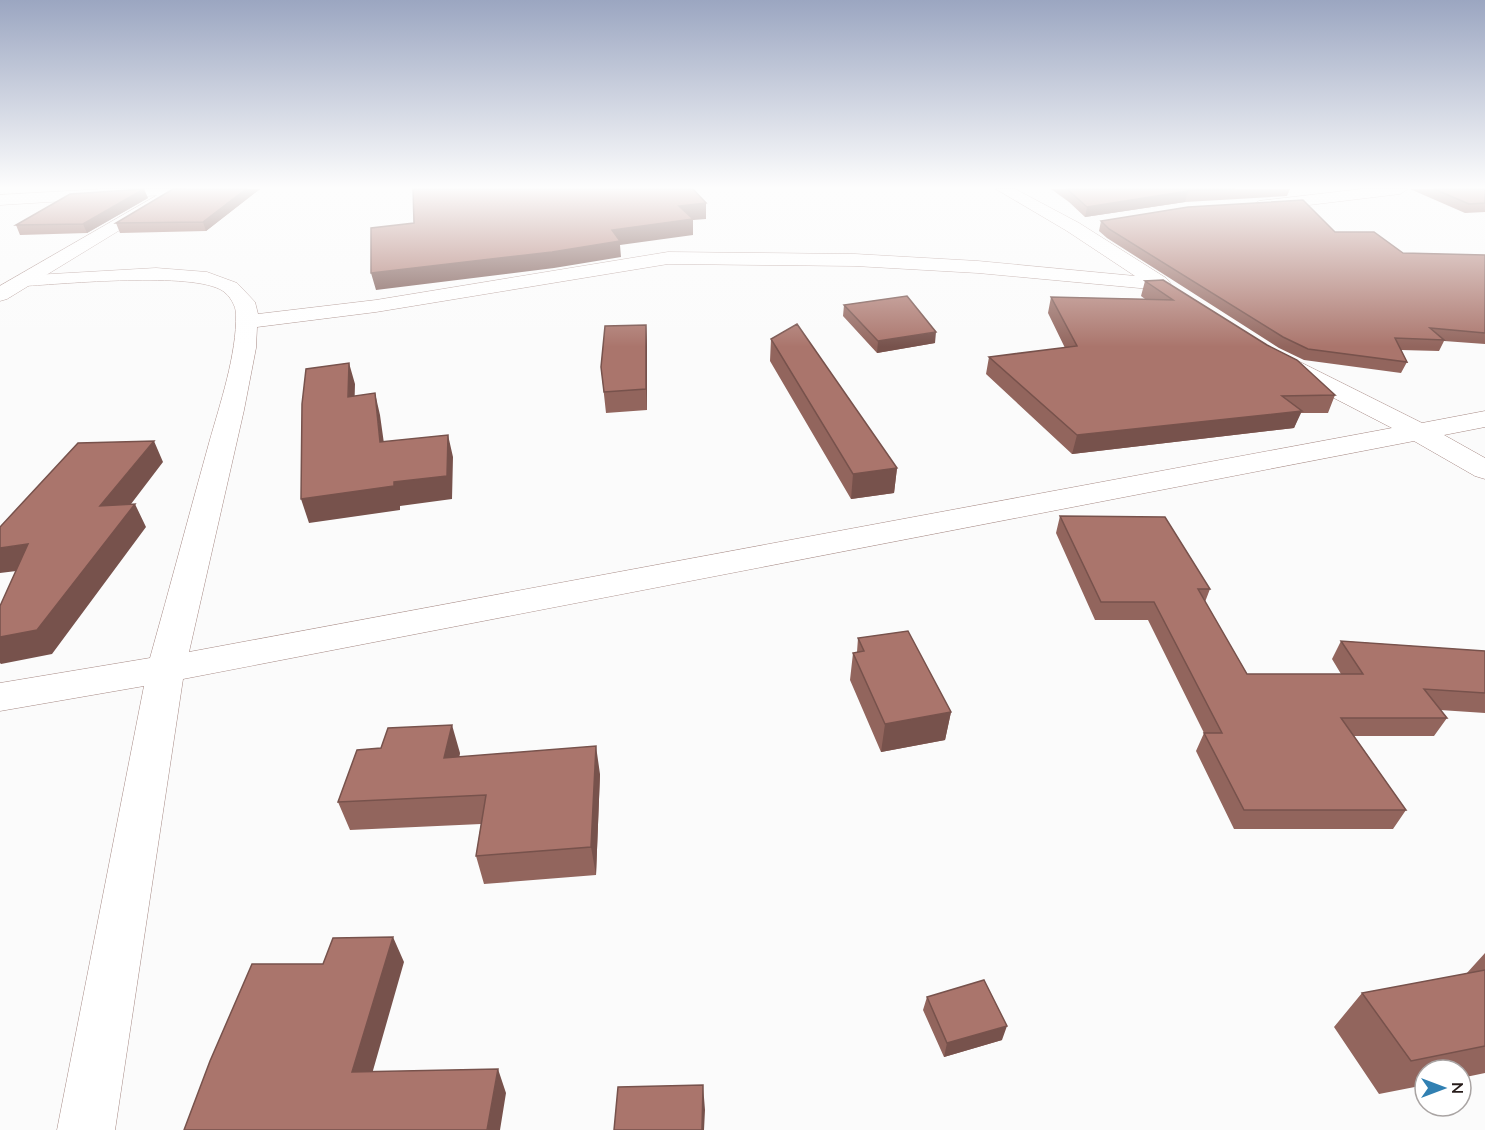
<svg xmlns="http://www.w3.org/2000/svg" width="1485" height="1130" font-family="Mulish,sans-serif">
  <rect width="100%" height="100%" fill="#fbfbfb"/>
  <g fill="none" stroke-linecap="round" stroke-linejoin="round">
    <defs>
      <path id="minor" d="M 104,189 L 187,189 L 179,194 L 0,205 L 0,195 Z
        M 996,189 L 1015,189 L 1079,223 L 1166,278 L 1171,284 L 1168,288 L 1161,290 L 978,273 L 855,266 L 668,264 L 376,312 L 257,327 L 256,348 L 244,410 L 189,652 L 1392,428 L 1272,366 L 1268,361 L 1272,356 L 1280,354 L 1288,356 L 1422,423 L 1485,411 L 1485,427 L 1444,435 L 1485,458 L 1485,479 L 1475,476 L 1414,441 L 183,679 L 115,1130 L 57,1130 L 144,686 L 0,711 L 0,683 L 150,658 C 170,587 189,515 209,443 C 220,404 237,354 236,314 C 236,306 230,296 223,291 C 193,271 64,284 24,286 L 17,284 L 14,280 L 17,276 L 156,268 L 207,272 L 237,283 L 255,302 L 258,314 L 376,300 L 668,252 L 855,254 L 978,261 L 1135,276 L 1067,231 Z
        M 1362,189 L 1408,189 L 1400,194 L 1259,211 L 1251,206 L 1259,201 Z"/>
      <path id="tertiary" d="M 168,189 L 187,189 L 7,299 L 0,301 L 0,286 Z"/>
    </defs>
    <use href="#minor" stroke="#a68984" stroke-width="1"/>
    <use href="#tertiary" stroke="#a68984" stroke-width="1"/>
    <use href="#minor" fill="#fff" fill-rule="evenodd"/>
    <use href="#tertiary" fill="#fff" fill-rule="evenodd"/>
  </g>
  <path fill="#92655d" d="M 173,189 L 260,189 L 206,231 L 120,233 L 116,223 Z
    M 1051,189 L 1290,189 L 1287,196 L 1185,202 L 1085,217 L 1069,202 Z
    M 1410,189 L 1485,189 L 1485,212 L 1465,213 Z
    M 148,198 L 87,233 L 20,235 L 16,225 Z
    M 1101,221 L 1335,232 L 1403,253 L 1485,255 L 1485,344 L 1444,341 L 1439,351 L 1401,350 L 1407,362 L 1401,373 L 1304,360 L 1279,348 L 1107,238 L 1099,231 Z
    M 1145,281 L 1335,395 L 1328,413 L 1300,413 L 1294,428 L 1072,454 L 986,374 L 989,357 L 1065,348 L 1048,313 L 1051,297 L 1145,299 L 1141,296 Z
    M 844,305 L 935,343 L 877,353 L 843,316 Z
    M 646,325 L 647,345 L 647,410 L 606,413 L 601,367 Z
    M 771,339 L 897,468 L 894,493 L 851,499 L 770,361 Z
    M 1060,516 L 1210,589 L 1205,602 L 1247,674 L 1341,674 L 1332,659 L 1341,641 L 1485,651 L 1485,713 L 1440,710 L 1447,718 L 1434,736 L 1354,736 L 1406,810 L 1393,829 L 1234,829 L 1196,751 L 1204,733 L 1148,620 L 1095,620 L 1056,533 Z
    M 858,638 L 951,712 L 945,740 L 881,752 L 850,680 L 853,653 L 857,652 Z
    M 460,753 L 459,757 L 600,774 L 596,875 L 484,884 L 476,856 L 481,824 L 350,830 L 338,802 Z
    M 1485,953 L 1485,1073 L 1461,1078 L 1461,1070 L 1425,1070 L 1425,1085 L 1379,1094 L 1334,1027 L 1362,993 L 1466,974 Z
    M 927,997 L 1002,1040 L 944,1057 L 923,1010 Z"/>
  <path fill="#77524c" d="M 144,189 L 148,198 L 87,233 L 83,224 Z
    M 246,189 L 260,189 L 206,231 L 203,222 Z
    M 1188,191 L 1185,202 L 1085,217 L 1087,207 Z
    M 706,203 L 706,219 L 693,220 L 693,235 L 620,245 L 621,257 L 554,268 L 376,290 L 371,273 L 612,230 L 679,206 Z
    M 646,325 L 647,345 L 647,410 L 646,389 Z
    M 936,332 L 935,343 L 877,353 L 878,341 Z
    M 349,363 L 355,384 L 354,419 L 348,397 Z
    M 375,393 L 380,415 L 387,465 L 380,442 Z
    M 1302,411 L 1294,428 L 1072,454 L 1077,435 Z
    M 448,435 L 453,457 L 452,499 L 400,506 L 400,510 L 309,523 L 301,499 L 394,482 Z
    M 154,441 L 163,462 L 112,529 L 100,506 Z
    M 897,468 L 894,493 L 851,499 L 853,474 Z
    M 135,504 L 146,527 L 52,654 L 1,664 L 0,663 L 0,637 Z
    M 28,544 L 41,568 L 0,573 L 0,548 Z
    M 951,712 L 945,740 L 881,752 L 885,724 Z
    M 452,725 L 460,753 L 452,786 L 444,758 Z
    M 596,746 L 600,774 L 596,875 L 591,847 Z
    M 393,937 L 404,962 L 366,1095 L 352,1072 Z
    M 1007,1026 L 1002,1040 L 944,1057 L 947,1043 Z
    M 498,1069 L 506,1093 L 500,1130 L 487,1130 Z
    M 703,1085 L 705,1110 L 704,1130 L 702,1130 Z"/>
  <path fill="#aa756c" stroke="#77524c" stroke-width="1.5" d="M 144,189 L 83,224 L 16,225 L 70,194 Z
    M 173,189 L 246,189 L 203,222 L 116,223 Z
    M 413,189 L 693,189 L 706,203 L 679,206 L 693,219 L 612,230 L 620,241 L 552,252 L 371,273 L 371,228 L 414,223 Z
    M 1067,189 L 1235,189 L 1188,191 L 1087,207 Z
    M 1434,189 L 1485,189 L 1485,203 L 1469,204 Z
    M 1303,200 L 1335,232 L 1374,232 L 1403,253 L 1485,255 L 1485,333 L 1430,328 L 1444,340 L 1395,338 L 1407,362 L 1308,349 L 1283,337 L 1109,229 L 1101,221 L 1188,207 Z
    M 1163,280 L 1267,345 L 1297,360 L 1335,395 L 1282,396 L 1302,411 L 1077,435 L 989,357 L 1077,346 L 1051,297 L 1173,300 L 1145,281 Z
    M 907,296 L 936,332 L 878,341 L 844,305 Z
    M 797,324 L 897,468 L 853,474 L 771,339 Z
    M 646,325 L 646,389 L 604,392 L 601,367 L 605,326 Z
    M 349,363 L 348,397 L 375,393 L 380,442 L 448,435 L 447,476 L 394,482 L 394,486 L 301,499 L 302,404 L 306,369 Z
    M 154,441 L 100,506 L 135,504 L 37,630 L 0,637 L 0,606 L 28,544 L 0,548 L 0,527 L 78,443 Z
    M 1060,516 L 1165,517 L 1210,589 L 1198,589 L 1247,674 L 1363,674 L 1341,641 L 1485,651 L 1485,693 L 1424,689 L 1447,718 L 1341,718 L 1406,810 L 1244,810 L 1204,733 L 1222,733 L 1154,602 L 1101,602 Z
    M 908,631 L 951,712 L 885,724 L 853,653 L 864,651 L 858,638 Z
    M 452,725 L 444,758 L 596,746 L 591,847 L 476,856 L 486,795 L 338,802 L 357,750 L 381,748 L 388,728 Z
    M 393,937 L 352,1072 L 498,1069 L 487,1130 L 184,1130 L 210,1061 L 252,964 L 323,964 L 333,938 Z
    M 1485,970 L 1485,1046 L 1411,1061 L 1362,993 Z
    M 984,980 L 1007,1026 L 947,1043 L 927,997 Z
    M 703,1085 L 702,1130 L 614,1130 L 618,1087 Z"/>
  <linearGradient id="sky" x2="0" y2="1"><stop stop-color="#9ba6c1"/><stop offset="0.54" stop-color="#fdfdfd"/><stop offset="1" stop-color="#fdfdfd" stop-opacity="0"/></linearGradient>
  <rect width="1485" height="347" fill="url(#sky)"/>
  <g transform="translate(1443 1088) rotate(90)"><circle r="28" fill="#ffffff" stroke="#a9a4a3" stroke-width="1.5"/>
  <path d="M0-4.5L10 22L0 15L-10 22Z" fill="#3180b2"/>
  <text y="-9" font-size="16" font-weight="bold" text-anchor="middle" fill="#271c1a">N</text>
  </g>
</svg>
